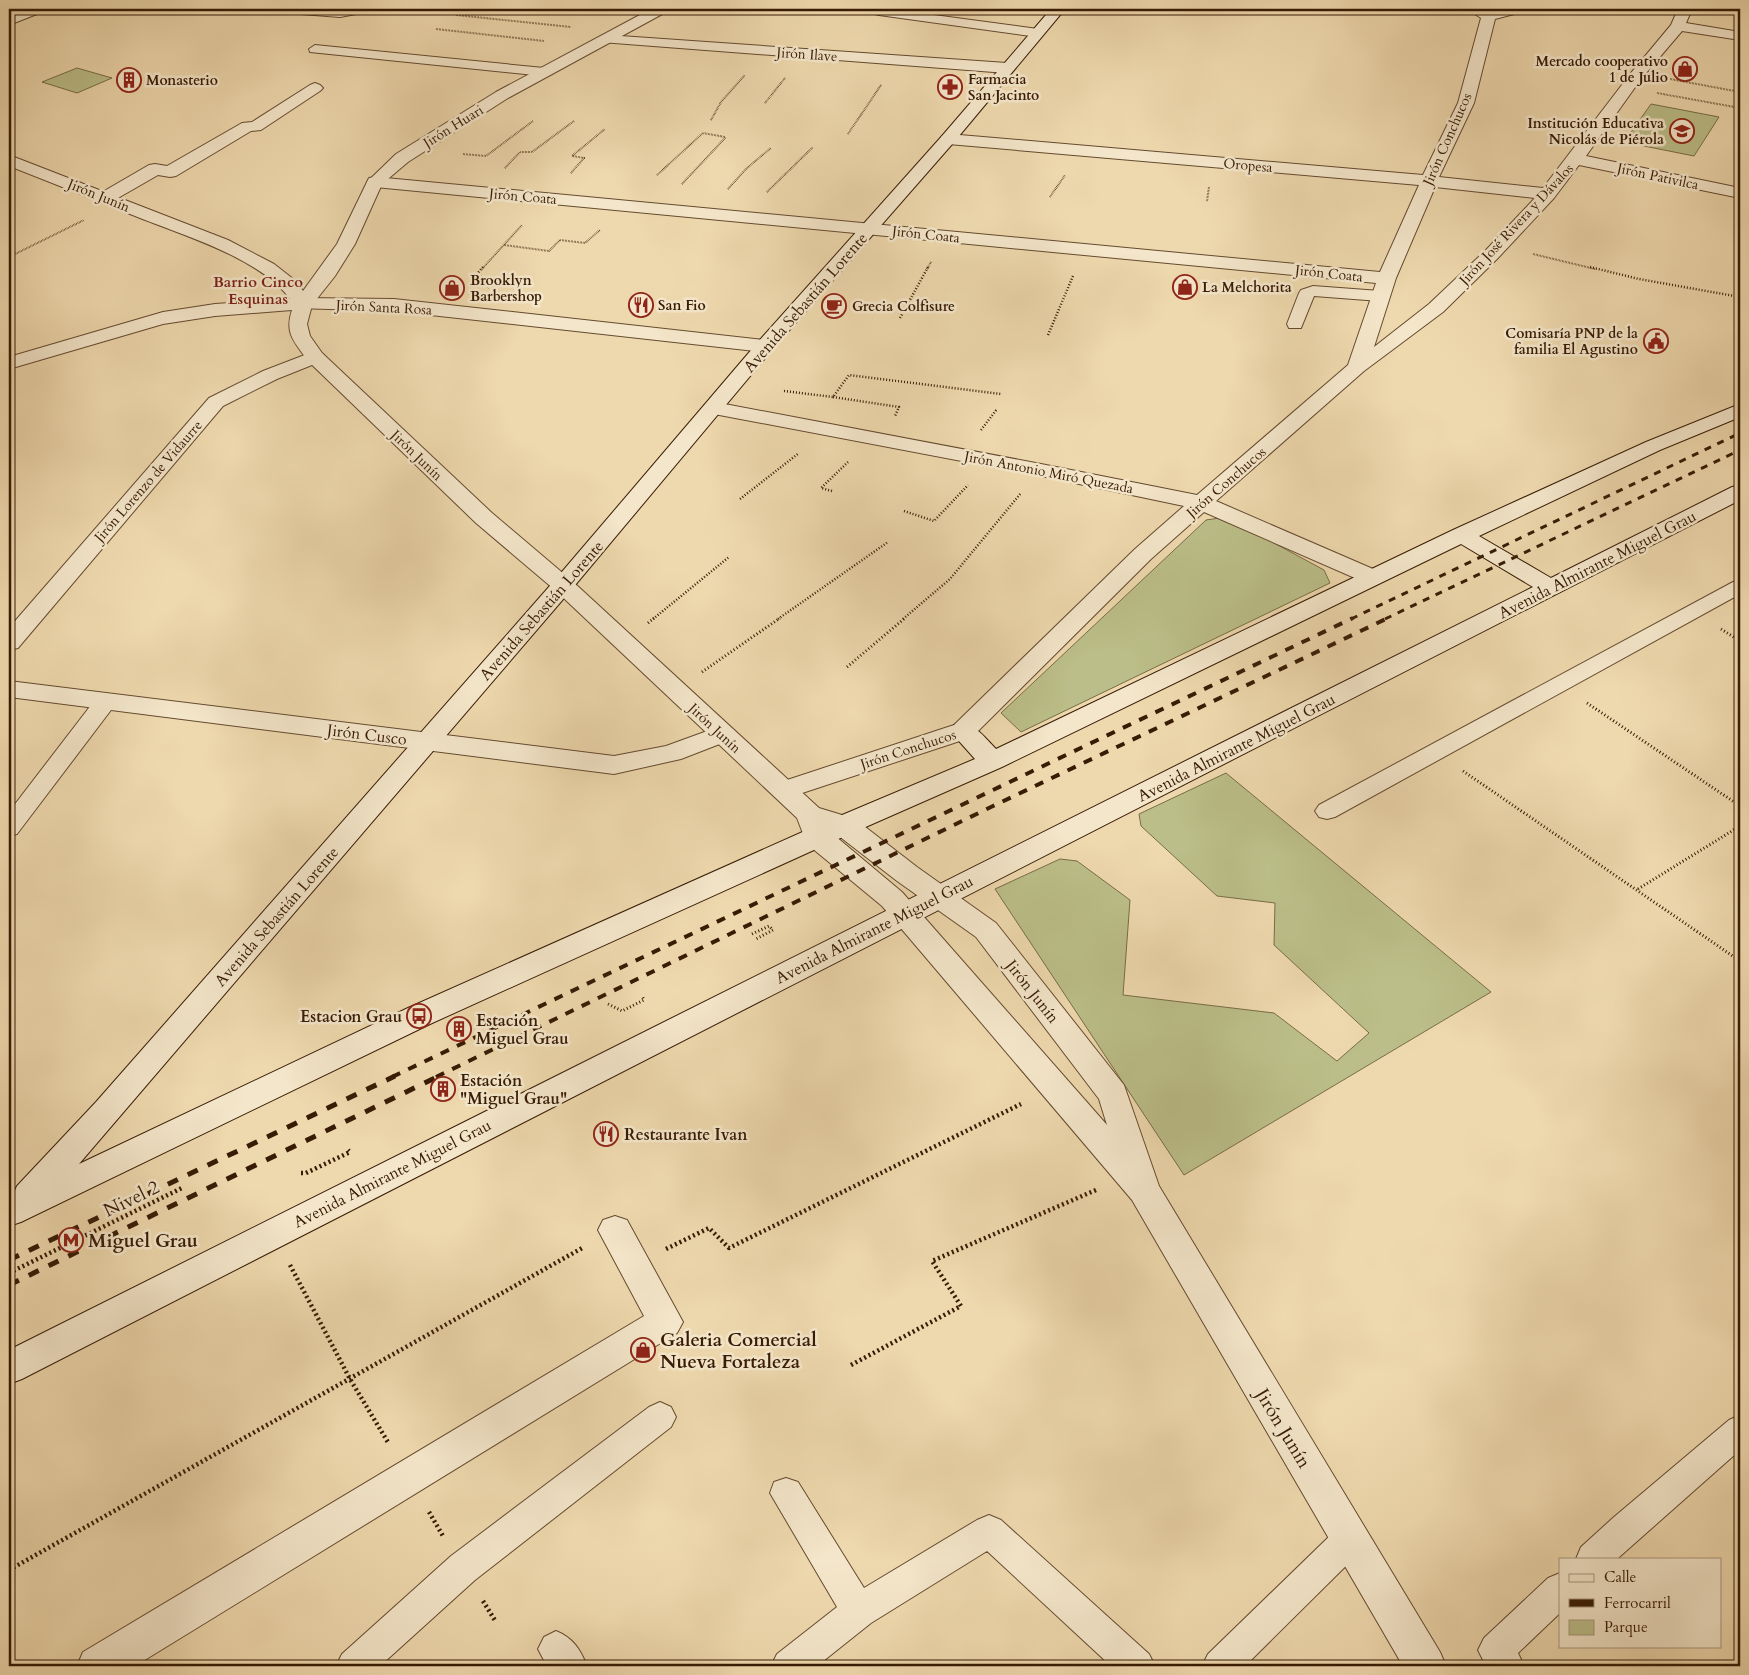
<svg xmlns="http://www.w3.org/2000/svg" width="1749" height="1675" font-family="Cardo,serif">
  <rect width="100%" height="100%" fill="#eed8ad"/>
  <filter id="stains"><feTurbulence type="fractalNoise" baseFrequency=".004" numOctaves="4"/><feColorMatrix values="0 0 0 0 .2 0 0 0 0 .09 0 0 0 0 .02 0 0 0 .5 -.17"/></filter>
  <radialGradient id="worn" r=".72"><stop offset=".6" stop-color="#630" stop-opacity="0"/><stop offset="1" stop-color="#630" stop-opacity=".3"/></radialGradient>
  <path fill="#bbbe88" stroke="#796c46" d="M 77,68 L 112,78 L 77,93 L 42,82 Z
    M 1651,104 L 1719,117 L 1694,156 L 1624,142 Z
    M 1226,517 L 1324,570 L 1330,583 L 1021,732 L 1001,713 L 1206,520 Z
    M 1226,773 L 1491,992 L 1184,1175 L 995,889 L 1060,859 L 1077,861 L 1130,900 L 1123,995 L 1274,1013 L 1337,1061 L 1369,1033 L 1274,945 L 1275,903 L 1217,896 L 1141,826 L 1139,814 Z"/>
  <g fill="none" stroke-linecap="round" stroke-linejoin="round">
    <defs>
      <path id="service" d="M 874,9 L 889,9 L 1038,29 L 1044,33 L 1038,37 L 879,15 L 875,14 L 873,11 Z
        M 315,45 L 544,68 L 551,72 L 544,76 L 310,52 L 309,49 Z
        M 1313,286 L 1380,291 L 1386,293 L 1388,296 L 1386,299 L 1380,301 L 1314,296 L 1301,328 L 1289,328 L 1287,324 L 1299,293 L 1301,290 Z
        M 1740,580 L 1740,594 L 1335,817 L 1327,819 L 1319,817 L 1315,811 L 1319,805 L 1733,582 Z
        M 106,694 L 114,696 L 117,701 L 114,706 L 17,834 L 9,836 L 9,812 L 98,696 Z
        M 660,1402 L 671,1407 L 676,1417 L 671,1427 L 475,1580 L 380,1666 L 336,1666 L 342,1654 L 451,1556 L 649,1407 Z
        M 1740,1415 L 1740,1450 L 1617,1559 L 1576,1559 L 1581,1547 L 1614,1517 L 1729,1420 Z
        M 786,1478 L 798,1482 L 864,1588 L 977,1520 L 989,1515 L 1001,1520 L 1149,1654 L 1155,1666 L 1111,1666 L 987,1551 L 871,1623 L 817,1666 L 771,1666 L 777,1654 L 837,1607 L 770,1493 L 774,1482 Z
        M 1350,1523 L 1362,1528 L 1367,1539 L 1362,1550 L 1245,1666 L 1202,1666 L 1208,1654 L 1338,1528 Z
        M 1560,1573 L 1560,1613 L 1518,1653 L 1524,1666 L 1486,1666 L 1478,1650 L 1484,1638 L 1548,1578 Z
        M 556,1631 C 573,1638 580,1649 587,1666 L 547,1666 L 538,1649 L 544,1637 Z"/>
      <path id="pedestrian" d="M 315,83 L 320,85 L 323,88 L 320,91 L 261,130 L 251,131 L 176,176 L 170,177 L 158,175 L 111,202 L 105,203 L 99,202 L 96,198 L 99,194 L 149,165 L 155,164 L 167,166 L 242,123 L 252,122 L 310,85 Z
        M 615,1216 L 627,1220 L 677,1311 L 683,1322 L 677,1333 L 135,1666 L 77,1666 L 83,1652 L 644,1316 L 598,1230 L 603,1220 Z"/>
      <path id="minor" d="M 26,9 L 44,9 L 42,12 L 9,25 L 9,16 Z
        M 281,9 L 369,9 L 367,12 L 340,17 L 288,13 L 283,12 Z
        M 1467,9 L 1485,9 L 1491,11 L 1501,9 L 1524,9 L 1522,12 L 1495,19 L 1474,103 L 1439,177 L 1543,188 L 1631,73 L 1671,25 L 1678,9 L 1692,9 L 1686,23 L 1740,32 L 1740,40 L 1682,31 L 1641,79 L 1586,156 L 1740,188 L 1740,198 L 1579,165 L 1554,198 L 1498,258 L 1443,312 L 1364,371 L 1216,501 L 1380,572 L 1384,577 L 1380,582 L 1372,584 L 1364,582 L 1204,512 L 1151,559 L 972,737 L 784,799 L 775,796 L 771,790 L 775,784 L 954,725 L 1135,549 L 1184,506 L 1041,476 L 714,414 L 707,412 L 704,408 L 707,404 L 714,402 L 1041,464 L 1197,495 L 1348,365 L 1376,283 L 375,187 L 369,186 L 367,182 L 369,178 L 375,177 L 1380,272 L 1419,185 L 948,144 L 942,142 L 940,139 L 942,136 L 948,134 L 1423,175 L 1458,103 L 1481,18 ZM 1435,187 L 1535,198 L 1486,250 L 1429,304 L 1374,347 L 1396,278 Z
        M 606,35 L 1007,63 L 1012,65 L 1015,68 L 1012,71 L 1007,73 L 601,42 L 599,39 L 601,36 Z
        M 303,298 L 394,299 L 765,340 L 772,342 L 775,346 L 772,350 L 765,352 L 394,311 L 296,308 L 294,304 L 296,300 Z
        M 315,351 L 322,353 L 325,357 L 322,361 L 277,379 L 223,406 L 18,648 L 9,650 L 9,628 L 209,398 L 263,371 Z
        M 9,681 L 614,756 L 666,746 L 721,726 L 730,728 L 734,734 L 730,740 L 681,759 L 614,774 L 9,697 Z"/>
      <path id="tertiary" d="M 651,9 L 668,9 L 666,12 L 508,98 L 408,162 L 382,184 L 355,244 L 335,276 L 312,305 L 307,324 L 310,336 L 322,353 L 492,513 L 571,580 L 819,808 L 855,819 L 917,867 L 996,923 L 1124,1085 L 1159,1186 L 1440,1652 L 1446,1666 L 1403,1666 L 1132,1200 L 882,906 L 807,844 L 797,818 L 555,590 L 476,523 L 308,361 C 295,342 284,334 292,310 L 215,316 L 163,324 L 9,369 L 9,357 L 163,312 L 215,304 L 290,299 C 261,259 186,236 140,218 C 97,201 53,183 9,166 L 9,155 L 228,240 L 274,264 L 297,282 L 303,291 L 337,244 L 367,182 L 396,154 L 496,92 ZM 828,830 L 835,833 L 897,881 L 976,937 L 1099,1099 L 1107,1125 L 902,892 Z"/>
      <path id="secondary" d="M 1051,9 L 1065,9 L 954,142 L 772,350 L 571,590 L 79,1164 L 408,1008 L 816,826 L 975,759 L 950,731 L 954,725 C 973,720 983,736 996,749 L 1453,530 L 1646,442 L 1740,404 L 1740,417 L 1660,450 L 1479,536 L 1551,578 L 1732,487 L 1740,485 L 1740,500 L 22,1379 L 9,1384 L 9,1350 L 1533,587 L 1461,544 L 1002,767 L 836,840 L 430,1024 L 21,1222 L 9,1226 L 9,1197 L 13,1195 L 17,1186 L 96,1102 L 555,580 L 758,342 L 942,136 Z"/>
    </defs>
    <use href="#service" stroke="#654a2f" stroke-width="2"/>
    <use href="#pedestrian" stroke="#654a2f" stroke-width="2"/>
    <use href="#minor" stroke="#654a2f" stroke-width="2"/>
    <use href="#tertiary" stroke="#654a2f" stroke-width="2"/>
    <use href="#secondary" stroke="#371b05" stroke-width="2"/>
    <path stroke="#371b05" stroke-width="2" stroke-dasharray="0.5 1" stroke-linecap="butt" d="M 456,15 L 571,27
      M 436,29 L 544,41
      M 1670,79 L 1740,92
      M 1657,93 L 1740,108
      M 765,103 L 785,78
      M 711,120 L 721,102 L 745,75
      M 848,134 L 881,85
      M 463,154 L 486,156 L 533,121
      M 505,168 L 520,152 L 532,152 L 574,121
      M 571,173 L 584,158 L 572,156 L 605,129
      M 657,175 L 703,133 L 725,137
      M 682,184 L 726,137
      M 728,189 L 747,168 L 771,148
      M 767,192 L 813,147
      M 1050,197 L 1065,175
      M 1207,201 L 1209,187
      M 504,245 L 549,251 L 560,240 L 585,243 L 600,230
      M 1533,254 L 1595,269
      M 9,257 L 84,220
      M 482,269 L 522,225
      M 927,269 L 931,262"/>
    <path stroke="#371b05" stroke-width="2.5" stroke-dasharray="1 2" stroke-linecap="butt" d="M 483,267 L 475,276 L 494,279 L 488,288
      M 1590,267 L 1639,279 L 1740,297
      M 900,318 L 928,267
      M 1048,335 L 1073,276
      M 9,391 L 12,394 L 9,395
      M 784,391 L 833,397 L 849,375 L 1001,394
      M 833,397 L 899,407 L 895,416
      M 981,430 L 997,409
      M 832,491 L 821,488 L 848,462
      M 740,499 L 799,453
      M 904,511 L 934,521 L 968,485
      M 653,619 L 729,557
      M 778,619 L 888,542
      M 903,619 L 950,579 L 1021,493"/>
    <path stroke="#371b05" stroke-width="3" stroke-dasharray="1 2.5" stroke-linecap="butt" d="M 648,623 L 654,618
      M 1721,629 L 1740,641
      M 847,667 L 905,618
      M 702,672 L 780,618
      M 1587,703 L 1740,806
      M 1463,771 L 1740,961
      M 1638,889 L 1740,826
      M 752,934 L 769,926 L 773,930 L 756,939
      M 608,1004 L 622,1011 L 644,1000 L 642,996"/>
    <path stroke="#371b05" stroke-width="4.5" stroke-dasharray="2 3" stroke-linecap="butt" d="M 301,1173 L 306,1173 L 350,1152 L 348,1150
      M 666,1249 L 709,1228 L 729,1248 L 1021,1104
      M 290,1265 L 350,1379 L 389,1444
      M 9,1273 L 184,1187
      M 851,1365 L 961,1306 L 932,1261 L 1096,1190
      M 429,1512 L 443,1536
      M 9,1570 L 584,1247
      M 483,1601 L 496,1622"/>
    <use href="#service" fill="#f4e6ca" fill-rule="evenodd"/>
    <use href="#pedestrian" fill="#f4e6ca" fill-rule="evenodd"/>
    <use href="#minor" fill="#f4e6ca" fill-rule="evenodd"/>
    <use href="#tertiary" fill="#f4e6ca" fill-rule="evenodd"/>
    <use href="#secondary" fill="#f4e6ca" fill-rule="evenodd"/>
    <path stroke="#371b05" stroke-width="3" stroke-dasharray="7 7" stroke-linecap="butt" d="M 1351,619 L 1740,433
      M 1385,619 L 1740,450"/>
    <path stroke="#371b05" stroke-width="4" stroke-dasharray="9 9" stroke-linecap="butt" d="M 392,1077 L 1353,618
      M 436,1077 L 993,806 L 1388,618"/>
    <path stroke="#371b05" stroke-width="5" stroke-dasharray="11 11" stroke-linecap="butt" d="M 9,1260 L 395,1076
      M 9,1285 L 439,1076"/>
  </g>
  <defs>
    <symbol id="shop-ring" viewBox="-11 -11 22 22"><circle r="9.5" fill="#f4e6ca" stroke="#8f2418" stroke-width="1.5"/><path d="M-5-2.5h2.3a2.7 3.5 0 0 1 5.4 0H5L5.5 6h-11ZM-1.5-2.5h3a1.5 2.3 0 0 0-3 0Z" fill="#8f2418"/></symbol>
    <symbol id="building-ring" viewBox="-11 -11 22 22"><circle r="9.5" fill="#f4e6ca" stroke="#8f2418" stroke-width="1.5"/><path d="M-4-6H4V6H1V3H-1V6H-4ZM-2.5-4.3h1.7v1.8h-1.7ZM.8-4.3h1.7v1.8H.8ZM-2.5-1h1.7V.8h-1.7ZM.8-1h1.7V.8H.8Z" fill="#8f2418"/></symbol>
    <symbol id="pharmacy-ring" viewBox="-11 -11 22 22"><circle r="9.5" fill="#f4e6ca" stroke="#8f2418" stroke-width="1.5"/><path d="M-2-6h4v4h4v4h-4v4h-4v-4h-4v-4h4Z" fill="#8f2418"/></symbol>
    <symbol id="school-ring" viewBox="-11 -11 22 22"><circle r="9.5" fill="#f4e6ca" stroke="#8f2418" stroke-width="1.5"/><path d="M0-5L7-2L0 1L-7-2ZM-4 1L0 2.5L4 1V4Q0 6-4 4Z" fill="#8f2418"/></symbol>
    <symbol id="restaurant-ring" viewBox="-11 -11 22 22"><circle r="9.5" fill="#f4e6ca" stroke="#8f2418" stroke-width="1.5"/><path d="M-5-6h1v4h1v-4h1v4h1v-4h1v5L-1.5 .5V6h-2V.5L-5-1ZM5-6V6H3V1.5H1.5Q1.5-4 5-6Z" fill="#8f2418"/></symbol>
    <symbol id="cafe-ring" viewBox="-11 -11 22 22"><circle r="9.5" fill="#f4e6ca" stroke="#8f2418" stroke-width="1.5"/><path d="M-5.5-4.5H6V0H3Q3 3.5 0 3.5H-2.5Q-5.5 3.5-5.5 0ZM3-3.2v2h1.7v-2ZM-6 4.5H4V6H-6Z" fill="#8f2418"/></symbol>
    <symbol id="civic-ring" viewBox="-11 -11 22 22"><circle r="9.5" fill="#f4e6ca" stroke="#8f2418" stroke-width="1.5"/><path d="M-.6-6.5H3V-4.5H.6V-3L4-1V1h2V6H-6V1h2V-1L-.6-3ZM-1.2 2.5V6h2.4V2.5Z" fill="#8f2418"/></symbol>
    <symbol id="bus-ring" viewBox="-11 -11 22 22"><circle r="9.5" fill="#f4e6ca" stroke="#8f2418" stroke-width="1.5"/><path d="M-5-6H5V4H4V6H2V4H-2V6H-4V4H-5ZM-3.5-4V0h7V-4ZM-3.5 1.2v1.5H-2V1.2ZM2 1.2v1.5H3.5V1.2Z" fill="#8f2418"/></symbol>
    <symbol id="metro-ring" viewBox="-11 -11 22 22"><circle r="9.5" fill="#f4e6ca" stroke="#8f2418" stroke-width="1.5"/><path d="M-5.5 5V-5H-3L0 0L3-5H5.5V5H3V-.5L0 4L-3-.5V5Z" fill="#8f2418"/></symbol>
  </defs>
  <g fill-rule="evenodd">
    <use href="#shop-ring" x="1671" y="55" width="28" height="28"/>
    <use href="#building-ring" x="115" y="66" width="28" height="28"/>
    <use href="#pharmacy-ring" x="936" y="73" width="28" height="28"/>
    <use href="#school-ring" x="1668" y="117" width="28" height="28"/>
    <use href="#shop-ring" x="1171" y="273" width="28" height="28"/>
    <use href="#shop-ring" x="438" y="274" width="28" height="28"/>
    <use href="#restaurant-ring" x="627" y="291" width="28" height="28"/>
    <use href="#cafe-ring" x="820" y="292" width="28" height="28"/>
    <use href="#civic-ring" x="1642" y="327" width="28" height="28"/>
    <use href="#bus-ring" x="405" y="1002" width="28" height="28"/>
    <use href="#building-ring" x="445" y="1015" width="28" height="28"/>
    <use href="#building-ring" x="429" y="1075" width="28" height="28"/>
    <use href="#restaurant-ring" x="592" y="1120" width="28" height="28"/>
    <use href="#metro-ring" x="57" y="1226" width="28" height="28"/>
    <use href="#shop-ring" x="629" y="1336" width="28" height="28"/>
  </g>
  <g text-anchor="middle" stroke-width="5" stroke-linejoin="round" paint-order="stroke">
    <g font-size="14" fill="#371b05" stroke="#f4e6ca">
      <text transform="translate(807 54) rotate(4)" y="5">Jirón Ilave</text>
      <text transform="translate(453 126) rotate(-32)" y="5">Jirón Huari</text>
      <text transform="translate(1447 139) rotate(-66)" y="5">Jirón Conchucos</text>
      <text transform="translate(1248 165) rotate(5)" y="5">Oropesa</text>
      <text transform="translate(1658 176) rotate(12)" y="5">Jirón Pativilca</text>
      <text transform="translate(99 195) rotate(22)" y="5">Jirón Junín</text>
      <text transform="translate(523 196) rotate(5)" y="5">Jirón Coata</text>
      <text transform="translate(1516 224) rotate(-47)" y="5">Jirón José Rivera y Dávalos</text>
      <text transform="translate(926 234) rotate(6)" y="5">Jirón Coata</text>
      <text transform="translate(1329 273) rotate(6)" y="5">Jirón Coata</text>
      <text transform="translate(384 307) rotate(3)" y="5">Jirón Santa Rosa</text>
      <text transform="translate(417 455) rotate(44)" y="5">Jirón Junín</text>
      <text transform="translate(1049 472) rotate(11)" y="5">Jirón Antonio Miró Quezada</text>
      <text transform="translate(148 481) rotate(-49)" y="5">Jirón Lorenzo de Vidaurre</text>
      <text transform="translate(1226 482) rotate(-41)" y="5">Jirón Conchucos</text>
      <text transform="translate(715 728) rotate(43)" y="5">Jirón Junín</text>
      <text transform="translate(908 749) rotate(-18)" y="5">Jirón Conchucos</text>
    </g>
    <g font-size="14" font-weight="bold" fill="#371b05" stroke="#f4e6ca" text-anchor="start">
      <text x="1668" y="66" text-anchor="end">Mercado cooperativo<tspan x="1668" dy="16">1 de Julio</tspan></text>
      <text x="968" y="84">Farmacia<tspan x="968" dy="16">San Jacinto</tspan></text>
      <text x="146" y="85">Monasterio</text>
      <text x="1664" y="128" text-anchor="end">Institución Educativa<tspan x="1664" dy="16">Nicolás de Piérola</tspan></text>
      <text x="470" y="285">Brooklyn<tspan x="470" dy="16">Barbershop</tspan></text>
      <text x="1202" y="292">La Melchorita</text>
      <text x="658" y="310">San Fio</text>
      <text x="852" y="311">Grecia Colfisure</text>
      <text x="1638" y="338" text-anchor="end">Comisaría PNP de la<tspan x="1638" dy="16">familia El Agustino</tspan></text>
    </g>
    <g font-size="15" font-weight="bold" fill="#7a1f14" stroke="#f4e6ca">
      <text x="258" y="287">Barrio Cinco<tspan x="258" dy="17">Esquinas</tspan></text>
    </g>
    <g font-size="16" fill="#371b05" stroke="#f4e6ca">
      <text transform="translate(805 302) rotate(-49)" y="6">Avenida Sebastián Lorente</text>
      <text transform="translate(1597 564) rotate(-27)" y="6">Avenida Almirante Miguel Grau</text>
      <text transform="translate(541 610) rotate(-49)" y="6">Avenida Sebastián Lorente</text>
      <text transform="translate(367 734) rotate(7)" y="6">Jirón Cusco</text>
      <text transform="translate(1236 747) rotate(-27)" y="6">Avenida Almirante Miguel Grau</text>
      <text transform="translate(276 916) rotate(-49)" y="6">Avenida Sebastián Lorente</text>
      <text transform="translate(874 929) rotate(-27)" y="6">Avenida Almirante Miguel Grau</text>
      <text transform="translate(1033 991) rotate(52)" y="6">Jirón Junín</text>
      <text transform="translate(392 1173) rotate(-27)" y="6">Avenida Almirante Miguel Grau</text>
    </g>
    <g font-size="16" font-weight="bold" fill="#371b05" stroke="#f4e6ca" text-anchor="start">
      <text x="402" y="1022" text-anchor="end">Estacion Grau</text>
      <text x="476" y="1026">Estación<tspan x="476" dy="18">Miguel Grau</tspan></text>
      <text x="460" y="1086">Estación<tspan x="460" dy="18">"Miguel Grau"</tspan></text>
      <text x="624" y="1140">Restaurante Ivan</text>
    </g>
    <g font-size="19" fill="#371b05" stroke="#f4e6ca">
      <text transform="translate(131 1198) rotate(-26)" y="7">Nivel 2</text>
      <text transform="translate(1284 1428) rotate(59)" y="7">Jirón Junín</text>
    </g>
    <g font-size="19" font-weight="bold" fill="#371b05" stroke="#f4e6ca" text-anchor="start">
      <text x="88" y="1247">Miguel Grau</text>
      <text x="660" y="1346">Galeria Comercial<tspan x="660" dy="22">Nueva Fortaleza</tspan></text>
    </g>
  </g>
  <rect width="1749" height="1675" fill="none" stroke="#eed8ad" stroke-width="30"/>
  <rect x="10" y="10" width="1729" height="1655" fill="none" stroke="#371b05" stroke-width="2.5"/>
  <rect x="15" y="15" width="1719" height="1645" fill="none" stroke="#371b05"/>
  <rect x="1559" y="1558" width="162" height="90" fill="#f4e6ca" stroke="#a8957b"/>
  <rect x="1569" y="1574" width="25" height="8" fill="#f4e6ca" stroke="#a8957b"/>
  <text x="1604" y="1582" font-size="15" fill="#371b05">Calle</text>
  <rect x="1569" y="1599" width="25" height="8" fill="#371b05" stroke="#a8957b"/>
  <text x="1604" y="1608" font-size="15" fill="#371b05">Ferrocarril</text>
  <rect x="1569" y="1620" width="25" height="15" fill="#bbbe88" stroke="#a8957b"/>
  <text x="1604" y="1632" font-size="15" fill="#371b05">Parque</text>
  <rect width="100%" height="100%" filter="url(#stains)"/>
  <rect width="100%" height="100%" fill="url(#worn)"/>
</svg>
